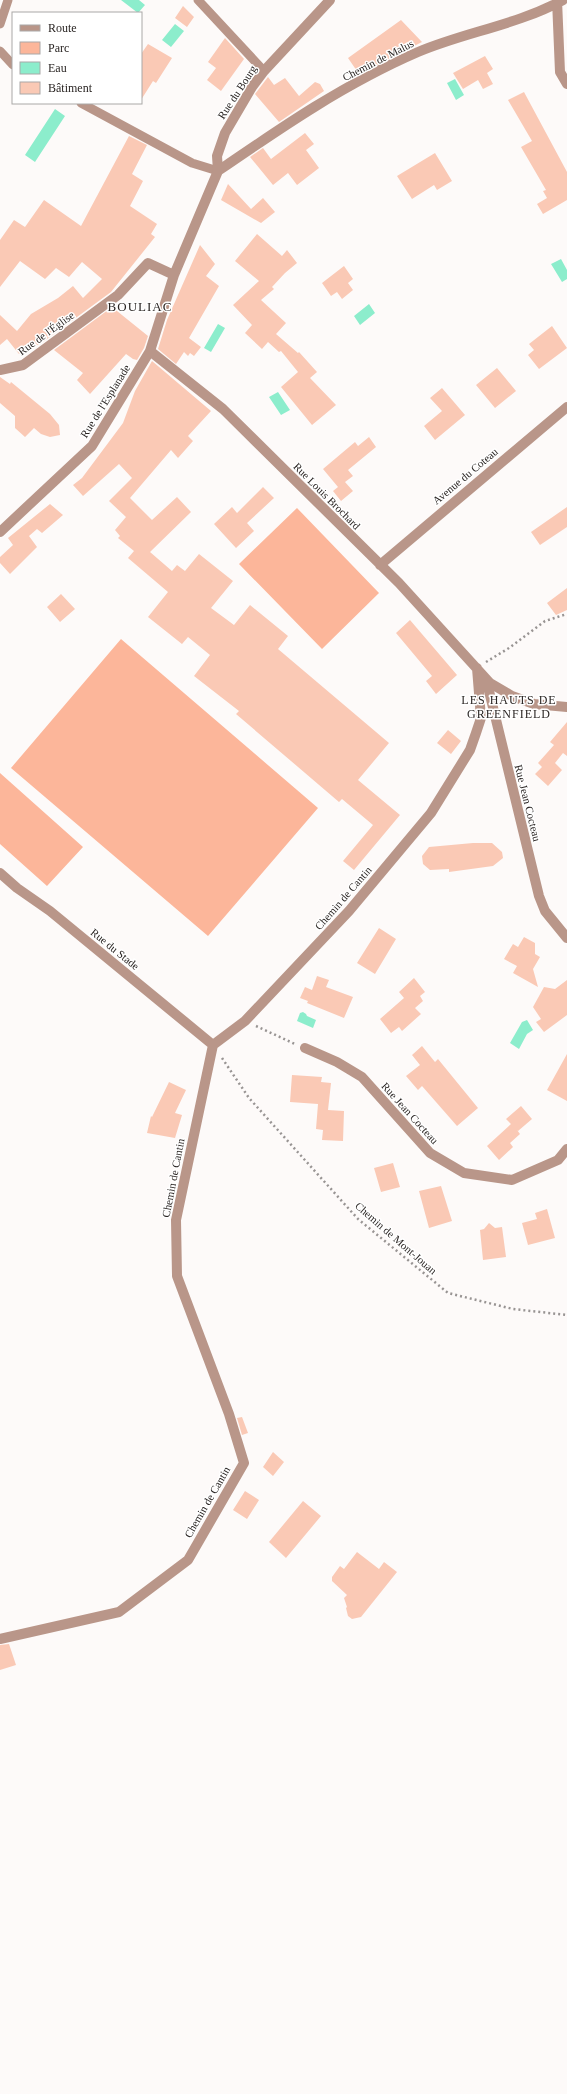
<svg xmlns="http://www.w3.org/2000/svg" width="567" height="2094" font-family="'Times New Roman',serif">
  <rect width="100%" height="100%" fill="#fdfaf9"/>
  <path fill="#fcb69a" d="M 297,508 L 379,593 L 322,649 L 239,564 Z
    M 121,639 L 318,808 L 208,936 L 11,768 Z
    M 0,773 L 83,847 L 47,886 L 0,844 Z"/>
  <path fill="#8cedcc" d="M 121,0 L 139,0 L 145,5 L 138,13 Z
    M 175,24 L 184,31 L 171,47 L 162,40 Z
    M 455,79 L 464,95 L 456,100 L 447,83 Z
    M 55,109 L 65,116 L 35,162 L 25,155 Z
    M 561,259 L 567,270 L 567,279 L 562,282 L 551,264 Z
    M 369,304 L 375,313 L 360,325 L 354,316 Z
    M 218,324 L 225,328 L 211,352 L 204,348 Z
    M 278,392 L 290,410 L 281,415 L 269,397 Z
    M 303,1012 L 306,1014 L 307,1016 L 316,1020 L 313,1028 L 297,1021 L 300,1013 Z
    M 527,1020 L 533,1030 L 527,1034 L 519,1049 L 510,1043 L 522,1022 Z"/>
  <path fill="#fac9b5" d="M 183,6 L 194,17 L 187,27 L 175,18 Z
    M 401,20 L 422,42 L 359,74 L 348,58 Z
    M 225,38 L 244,59 L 221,91 L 207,80 L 216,68 L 208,62 Z
    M 148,44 L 172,58 L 156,83 L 153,81 L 141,100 L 141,54 Z
    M 485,56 L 493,69 L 487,73 L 493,84 L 483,89 L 478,80 L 463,89 L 453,73 Z
    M 268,77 L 274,85 L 285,78 L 299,96 L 315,82 L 320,84 L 324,91 L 279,122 L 255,94 Z
    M 524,92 L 567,172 L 567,200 L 543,214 L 537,204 L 547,198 L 543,191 L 546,190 L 521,147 L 532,141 L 508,100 Z
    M 305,133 L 314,144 L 306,150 L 319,168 L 297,185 L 288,173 L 273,185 L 250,157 L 263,148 L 271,159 Z
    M 129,136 L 147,145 L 132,174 L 143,181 L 130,206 L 157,224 L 151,234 L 155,237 L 111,292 L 43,342 L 19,354 L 7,339 L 0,345 L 0,315 L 17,331 L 31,314 L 58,298 L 73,286 L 83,298 L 102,279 L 82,262 L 69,277 L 56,268 L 45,279 L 20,261 L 0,287 L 0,240 L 14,220 L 25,227 L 44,200 L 81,226 Z
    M 435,153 L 452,181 L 437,190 L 434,185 L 412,199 L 397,176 Z
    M 228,184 L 251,209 L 263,198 L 275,212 L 261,223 L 221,200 Z
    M 257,234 L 282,256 L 287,250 L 297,263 L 285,273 L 272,287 L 274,289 L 261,300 L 286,323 L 276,334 L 298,353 L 299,352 L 317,372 L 310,378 L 336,405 L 312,425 L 281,387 L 298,372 L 281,351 L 279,352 L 268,342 L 262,349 L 245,333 L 252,325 L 233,305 L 259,281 L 235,261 Z
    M 200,245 L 215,264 L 206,276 L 219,286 L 189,338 L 201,347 L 194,356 L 190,353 L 188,356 L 184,352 L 176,364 L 158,349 L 167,320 Z
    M 344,266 L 353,279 L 348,283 L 353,290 L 342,299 L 337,292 L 331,296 L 322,283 Z
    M 112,307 L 148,336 L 144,348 L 137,360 L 133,359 L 126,354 L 90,394 L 77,380 L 83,373 L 54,350 Z
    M 552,326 L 567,348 L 539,369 L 528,355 L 534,350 L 529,344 Z
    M 152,361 L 211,411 L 188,436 L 193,441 L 178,458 L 171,450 L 130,498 L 152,520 L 177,497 L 191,512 L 150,552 L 172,571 L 177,565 L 185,571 L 199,554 L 233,581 L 211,608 L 234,625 L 250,605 L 288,636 L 278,649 L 389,743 L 358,780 L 400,815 L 354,870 L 343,861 L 373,825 L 342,799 L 339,802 L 236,714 L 239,711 L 194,676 L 210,655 L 188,637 L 182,644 L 148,617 L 168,592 L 128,558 L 134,551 L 118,538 L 120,536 L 115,530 L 126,517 L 109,501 L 132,478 L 119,464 L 83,496 L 73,485 L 82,478 L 123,423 L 135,391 Z
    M 497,368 L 516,391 L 495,408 L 476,385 Z
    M 0,377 L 10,384 L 11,382 L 50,414 L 59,425 L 60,435 L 50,437 L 41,434 L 34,428 L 25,437 L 15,428 L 15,416 L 0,403 Z
    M 442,388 L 465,415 L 435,440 L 424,426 L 442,411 L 430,398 Z
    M 369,437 L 376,447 L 348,470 L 353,476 L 345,482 L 353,491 L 341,501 L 333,491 L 338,487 L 323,469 L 355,442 L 358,446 Z
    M 263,487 L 274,498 L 247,523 L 254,531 L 236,548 L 214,524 L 232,507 L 237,513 Z
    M 50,504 L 63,515 L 42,533 L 37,529 L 29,536 L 37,547 L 10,574 L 0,563 L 0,557 L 13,545 L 8,538 Z
    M 567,507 L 567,527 L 540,545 L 531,532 Z
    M 567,588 L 567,610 L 556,615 L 547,603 Z
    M 61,594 L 75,609 L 60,622 L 47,607 Z
    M 410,620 L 457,675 L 436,694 L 426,681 L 432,676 L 396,633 Z
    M 567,722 L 567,756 L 563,753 L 555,763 L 562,770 L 548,786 L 535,774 L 542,767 L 538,763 L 554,745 L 550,742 Z
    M 448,730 L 461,741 L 451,754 L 437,743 Z
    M 473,843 L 492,843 L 502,852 L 503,858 L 493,866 L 449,872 L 449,869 L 430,870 L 423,864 L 422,856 L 429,847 Z
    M 379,928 L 396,939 L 375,974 L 357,963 Z
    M 524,937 L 535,943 L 535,954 L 540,957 L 533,969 L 538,987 L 513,973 L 517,966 L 504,959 L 513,944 L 518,947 Z
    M 317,976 L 329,980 L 326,987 L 353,997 L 344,1018 L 307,1003 L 308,1001 L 300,998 L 305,987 L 312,990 Z
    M 414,978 L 425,992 L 420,996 L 423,1001 L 415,1008 L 421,1014 L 402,1031 L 399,1027 L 391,1033 L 380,1019 L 404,998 L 399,992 Z
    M 567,980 L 567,1015 L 544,1032 L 536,1022 L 541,1019 L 533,1007 L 544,987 L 555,989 Z
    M 422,1046 L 435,1062 L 438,1059 L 478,1108 L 457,1126 L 422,1086 L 418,1090 L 406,1076 L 420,1065 L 412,1055 Z
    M 567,1054 L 567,1101 L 547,1090 Z
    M 292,1075 L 322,1077 L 321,1082 L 331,1083 L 328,1110 L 344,1111 L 343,1141 L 322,1140 L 323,1130 L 316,1129 L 318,1104 L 290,1102 Z
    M 169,1082 L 186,1090 L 175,1113 L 182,1115 L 175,1138 L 147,1133 L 151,1116 L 152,1117 Z
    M 521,1106 L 532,1119 L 518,1131 L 517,1130 L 520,1134 L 510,1143 L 513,1147 L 499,1160 L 487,1146 L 511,1124 L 506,1119 Z
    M 393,1163 L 400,1187 L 381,1192 L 374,1168 Z
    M 441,1186 L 452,1221 L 429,1228 L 419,1191 Z
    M 547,1209 L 555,1238 L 528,1245 L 522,1223 L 537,1219 L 535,1213 Z
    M 489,1223 L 495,1228 L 502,1227 L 506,1257 L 483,1260 L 480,1230 L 484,1229 Z
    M 242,1417 L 248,1433 L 242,1435 L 237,1418 Z
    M 273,1452 L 284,1462 L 273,1476 L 263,1467 Z
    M 245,1491 L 259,1500 L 247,1519 L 233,1510 Z
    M 303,1501 L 321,1516 L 286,1558 L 269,1542 Z
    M 357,1552 L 379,1569 L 384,1562 L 397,1572 L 361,1617 L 352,1619 L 348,1616 L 346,1608 L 347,1607 L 344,1598 L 347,1595 L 332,1581 L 332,1577 L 340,1566 L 344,1569 Z
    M 9,1644 L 16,1665 L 0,1670 L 0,1645 Z"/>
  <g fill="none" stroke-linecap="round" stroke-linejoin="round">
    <path stroke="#989493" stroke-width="2.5" stroke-dasharray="2 3" stroke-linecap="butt" d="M 486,662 L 509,648 L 545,621 L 567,614
      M 256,1026 L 295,1044
      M 222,1058 L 249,1098 L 358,1219 L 448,1293 L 513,1309 L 567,1315"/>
    <path stroke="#b99689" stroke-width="9" d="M 198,0 L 264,71
      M 0,24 L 8,0
      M 0,51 L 13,65
      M 81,103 L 192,163 L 218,171"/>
    <path stroke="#b99689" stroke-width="10" d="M 557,0 L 560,72 L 567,84
      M 218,171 C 282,127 346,83 418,52 C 465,32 517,25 563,0
      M 150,351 L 223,409 L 399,583 L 490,683 L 512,696 L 534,704 L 567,707
      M 0,370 L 23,365 L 118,295 L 148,263 L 174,275
      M 0,532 L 92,446 L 150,351 L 174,275 L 218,171 L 217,156 L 225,133 L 252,87 L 264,71 L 330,0
      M 380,565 L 567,407
      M 483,679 L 489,691 L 539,896 L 545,911 L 567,938
      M 0,873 L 17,888 L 50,911 L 213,1045
      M 305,1048 L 337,1062 L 362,1077 L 430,1153 L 464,1173 L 512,1180 L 558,1160 L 567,1149
      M 0,1639 L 119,1612 L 188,1560 L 244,1463 L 229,1414 L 177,1276 L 176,1220 L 213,1045 L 245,1021 L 349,911 L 431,813 L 470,750 L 476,733 L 481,718 L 477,668"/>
  </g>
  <g text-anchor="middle" stroke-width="3" stroke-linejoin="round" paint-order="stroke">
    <g font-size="11" fill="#2a2523" stroke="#fff">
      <text transform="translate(378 60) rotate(-27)" y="4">Chemin de Malus</text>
      <text transform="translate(237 92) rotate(-57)" y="4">Rue du Bourg</text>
      <text transform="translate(46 333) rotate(-36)" y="4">Rue de l'Église</text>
      <text transform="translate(105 401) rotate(-58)" y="4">Rue de l'Esplanade</text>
      <text transform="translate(465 476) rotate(-40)" y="4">Avenue du Coteau</text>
      <text transform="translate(327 496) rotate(45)" y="4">Rue Louis Brochard</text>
      <text transform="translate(528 803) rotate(76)" y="4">Rue Jean Cocteau</text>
      <text transform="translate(343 898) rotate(-49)" y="4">Chemin de Cantin</text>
      <text transform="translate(115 949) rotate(39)" y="4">Rue du Stade</text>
      <text transform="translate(410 1113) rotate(48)" y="4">Rue Jean Cocteau</text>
      <text transform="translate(173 1178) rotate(-79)" y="4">Chemin de Cantin</text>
      <text transform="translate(396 1238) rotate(41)" y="4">Chemin de Mont-Jouan</text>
      <text transform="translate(207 1502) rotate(-60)" y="4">Chemin de Cantin</text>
    </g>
    <g font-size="12" letter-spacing="1" fill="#2a2523" stroke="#fff">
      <text x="509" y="704">LES HAUTS DE<tspan x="509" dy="14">GREENFIELD</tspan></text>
    </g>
    <g font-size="13" letter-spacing="1" fill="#2a2523" stroke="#fff">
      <text x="140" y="311">BOULIAC</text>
    </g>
  </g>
  <rect x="12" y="12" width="130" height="92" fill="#ffffff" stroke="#aaa8a7"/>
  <rect x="20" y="25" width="20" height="6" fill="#b99689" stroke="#aaa8a7"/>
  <text x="48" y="32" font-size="12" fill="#2a2523">Route</text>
  <rect x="20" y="42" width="20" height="12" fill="#fcb69a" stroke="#aaa8a7"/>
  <text x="48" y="52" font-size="12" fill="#2a2523">Parc</text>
  <rect x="20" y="62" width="20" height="12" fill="#8cedcc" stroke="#aaa8a7"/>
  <text x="48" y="72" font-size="12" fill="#2a2523">Eau</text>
  <rect x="20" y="82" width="20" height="12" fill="#fac9b5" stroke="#aaa8a7"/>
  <text x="48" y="92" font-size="12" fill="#2a2523">Bâtiment</text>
</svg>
